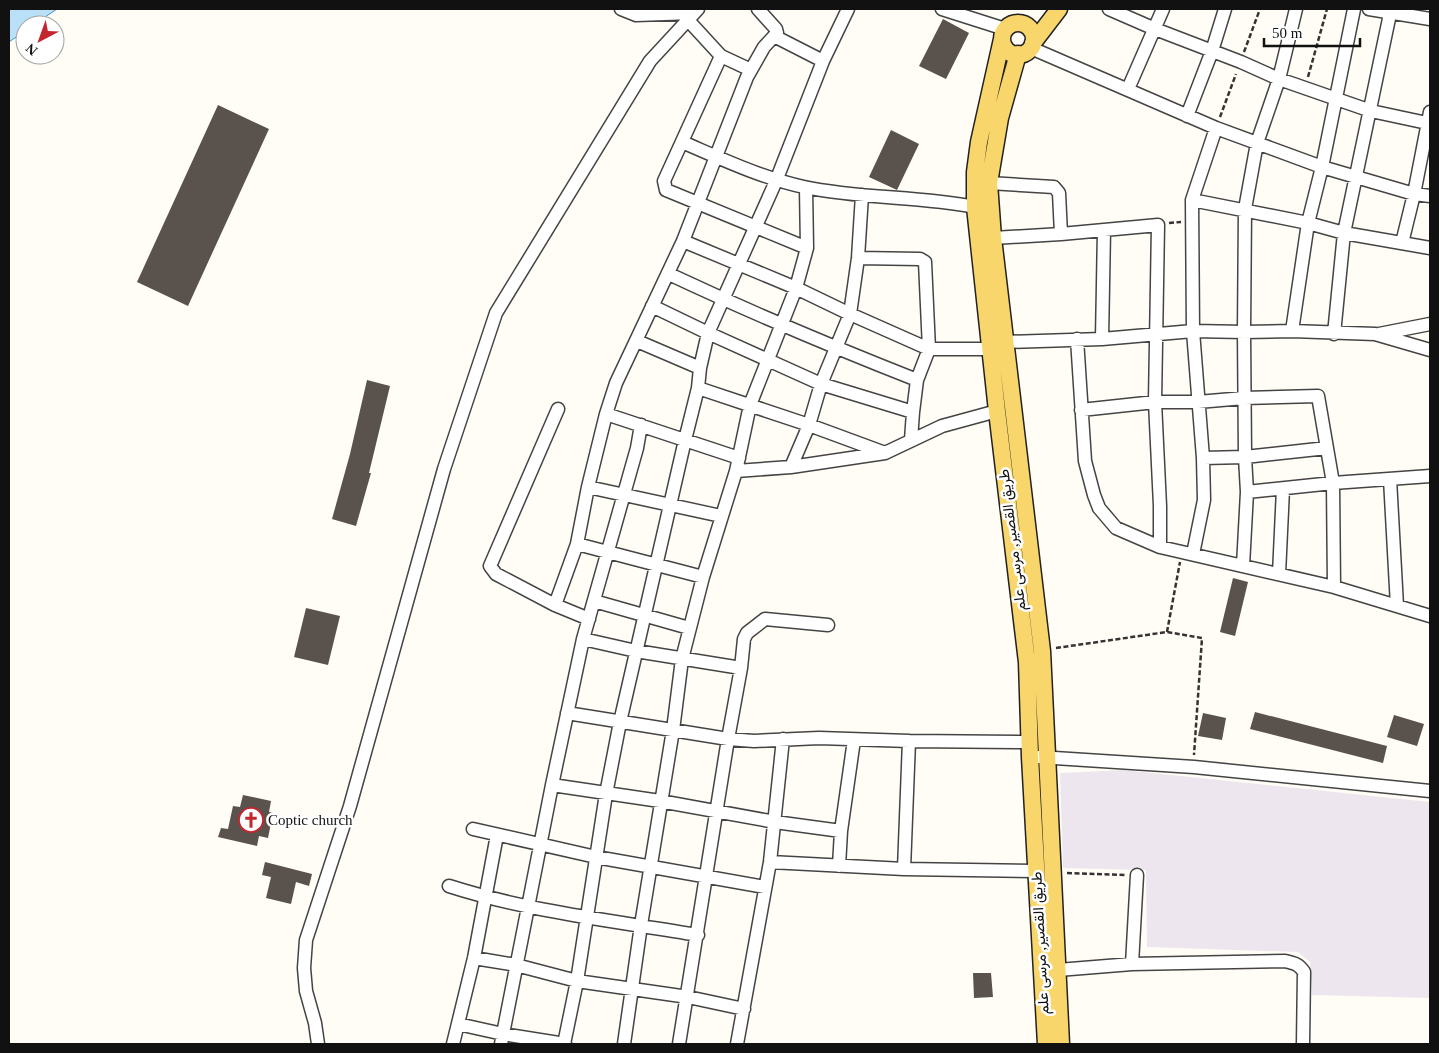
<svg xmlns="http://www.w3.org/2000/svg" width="1439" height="1053" font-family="'Times New Roman',Vazirmatn,serif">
  <rect width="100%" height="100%" fill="#fffdf5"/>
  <path fill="#eee6ef" d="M 1123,770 L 1430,802 L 1430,998 L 1312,995 L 1310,962 L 1298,952 L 1147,947 L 1146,870 L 1063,868 L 1060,773 Z"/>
  <path fill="#b9e0f7" stroke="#3f96cf" d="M 9,9 L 57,9 L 33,25 L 25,25 L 25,31 L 9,42 Z"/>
  <path fill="#5a524d" d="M 943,19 L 969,33 L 946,79 L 919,66 Z
    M 218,105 L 269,129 L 188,306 L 137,282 Z
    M 891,130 L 919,144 L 897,190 L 869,177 Z
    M 367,380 L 390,386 L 369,473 L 371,473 L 356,526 L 332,519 L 350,454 Z
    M 1233,578 L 1248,582 L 1235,636 L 1220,632 Z
    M 306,608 L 340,616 L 328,665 L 294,657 Z
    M 1255,712 L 1387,746 L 1383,763 L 1250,729 Z
    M 1203,713 L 1226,718 L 1222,740 L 1198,736 Z
    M 1394,715 L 1424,724 L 1417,746 L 1387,737 Z
    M 243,795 L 271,801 L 269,812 L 273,813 L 268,838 L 259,836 L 257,846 L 218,837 L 221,828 L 228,829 L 233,806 L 240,807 Z
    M 265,862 L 312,874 L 309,886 L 296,882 L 291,904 L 266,898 L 271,877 L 262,875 Z
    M 973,973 L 991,973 L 993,997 L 974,998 Z"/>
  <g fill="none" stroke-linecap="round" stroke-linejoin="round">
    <defs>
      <path id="minor" d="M 621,9 L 636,15 L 693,13
        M 942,9 L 1005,29
        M 1109,9 L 1155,29 L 1241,62 L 1279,79 L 1371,111 L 1427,123
        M 1369,9 L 1430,19
        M 687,19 L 721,56 L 751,70
        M 774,36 L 823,61
        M 1031,48 L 1216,128 L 1322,167 L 1414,194 L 1430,196
        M 721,56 L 664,181 L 666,190 L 807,248 L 796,288 L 750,405 L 736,471
        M 1128,89 L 1163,9
        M 1187,116 L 1212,51 L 1225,9
        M 1216,128 L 1192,200 L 1308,223 L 1344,233 L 1430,248
        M 682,142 C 722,159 762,178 804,187 C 861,199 919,196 975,207
        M 989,183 L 1054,187 L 1059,193 L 1061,234
        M 806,188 L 807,248
        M 1192,200 L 1193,331 L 1203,458 L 1204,500 L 1193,554
        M 993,238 L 1061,234 L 1158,225 L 1155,402 L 1160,506 L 1160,547
        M 683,241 L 796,288 L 850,314 L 929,349 L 990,349
        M 1402,243 L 1414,194 L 1430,112
        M 669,274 C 750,312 833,347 917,380
        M 652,306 L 708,333 L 821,384 L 913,412 L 917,380 L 929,349 L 925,262 L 920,259 L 858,258
        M 1292,331 L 1308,223 L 1322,167 L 1354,9
        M 1334,334 L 1344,233 L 1391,9
        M 1379,334 L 1430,324
        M 1077,339 L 1085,461 L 1094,495 L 1099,508 L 1116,528 L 1160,547 L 1334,587 L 1430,616
        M 1102,339 L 1104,230
        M 637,341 L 700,368
        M 1005,342 L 1102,339 L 1193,331 L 1244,332 L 1292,331 L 1375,334 L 1430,350
        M 698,388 L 809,425 L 885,453
        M 558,409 L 490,566 L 496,574 L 555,605 L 589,619
        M 1081,410 L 1155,402 L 1198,402 L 1244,398 L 1318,396 L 1333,483 L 1334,587
        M 606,414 L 739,458
        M 911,440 L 913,412
        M 1203,458 L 1245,457 L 1327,448
        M 791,467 L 809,425 L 821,384 L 850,314 L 858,258 L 862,195
        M 1390,479 L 1397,606
        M 588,487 L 721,516
        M 1247,492 L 1333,483 L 1430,476
        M 577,544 L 703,577
        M 1243,566 L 1247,492 L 1245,457 L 1244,332 L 1245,209 L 1257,143 L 1279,79 L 1296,9
        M 1279,574 L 1283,489
        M 594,601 L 689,628
        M 555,605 L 577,544 L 588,487 L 606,414 L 616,383 L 683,241 L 747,77 L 764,47 L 777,33 L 776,29 L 758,9
        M 583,639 L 636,651 L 741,668
        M 567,713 L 728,739 L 754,741 L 819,738 L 909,741 L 1030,742
        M 1039,757 L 1194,767 L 1430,791
        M 552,785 L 660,801 L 775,822 L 841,831 L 854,740
        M 473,829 L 596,857 L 765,887
        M 770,862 L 904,869 L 1036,871
        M 839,866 L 841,831
        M 904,869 L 909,741
        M 449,886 C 530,912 615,921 698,935
        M 474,958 L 516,965 L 577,981 L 688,997 L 744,1009
        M 1132,964 L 1137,875
        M 1058,970 L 1132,964 L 1285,961 C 1294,963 1299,964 1304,972 L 1303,1044
        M 458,1024 L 503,1034 L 565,1044
        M 318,1044 L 315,1023 L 306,991 L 304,968 L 306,940 L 350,806 L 444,469 L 496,313 L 650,61 L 698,9
        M 453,1044 L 474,958 L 497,835
        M 501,1044 L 552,785 L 583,639 L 637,448 L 641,425
        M 564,1044 L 577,981 L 606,794 L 620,722 L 685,440 L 698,388 L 700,368 L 708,333 L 776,181 L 823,61 L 848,9
        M 624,1044 L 641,925 L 673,730 L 682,659 L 703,577 L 736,471 L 791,467 L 885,453 L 942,426 L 997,411
        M 679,1044 L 728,739 L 741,668 L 744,639 L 747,633 L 765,619 L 828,625
        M 737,1044 L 770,862 L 783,739"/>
      <path id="major" d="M1002 39a16 16 0 1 1 32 0a16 16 0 1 1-32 0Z
        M 1002,39 L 979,142 L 975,172 L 975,207 L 997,411 L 1027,662 L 1030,757 L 1046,1044
        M 1033,43 L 1059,9
        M 1018,54 L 1000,118 L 989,183 L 993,238 L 1042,651 L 1061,1044"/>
    </defs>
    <use href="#minor" stroke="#444" stroke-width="15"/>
    <use href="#major" stroke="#222" stroke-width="19"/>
    <path stroke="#333" stroke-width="2.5" stroke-dasharray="5 2.5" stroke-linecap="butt" d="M 1244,52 L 1260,9
      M 1308,77 L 1327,9
      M 1220,117 L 1236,74
      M 1169,223 L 1181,222
      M 1167,632 L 1180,562
      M 1056,648 L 1167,632 L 1202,638 L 1194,755
      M 1067,873 L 1126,875"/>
    <use href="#minor" stroke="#fff" stroke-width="12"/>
    <use href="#major" stroke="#f9d66b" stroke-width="16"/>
  </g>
  <defs>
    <symbol id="church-ring" viewBox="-11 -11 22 22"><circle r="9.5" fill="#fff" stroke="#c4262e" stroke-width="1.5"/><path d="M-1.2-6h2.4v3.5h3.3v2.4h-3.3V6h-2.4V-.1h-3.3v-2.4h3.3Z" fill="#c4262e"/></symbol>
  </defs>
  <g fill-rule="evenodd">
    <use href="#church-ring" x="237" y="806" width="28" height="28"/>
  </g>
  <g text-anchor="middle" stroke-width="5" stroke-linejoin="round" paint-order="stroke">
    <g font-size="15" fill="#111" stroke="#fff">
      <text transform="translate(1012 540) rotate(-97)" y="5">طريق القصير, مرسى علم</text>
      <text transform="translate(1040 943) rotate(-93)" y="5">طريق القصير, مرسى علم</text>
    </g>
    <g font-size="15" fill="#111" stroke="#fff" text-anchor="start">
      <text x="268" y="825">Coptic church</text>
    </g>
  </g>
  <rect width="1439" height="1053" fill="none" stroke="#111111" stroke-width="20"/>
  <g transform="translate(40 40) rotate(221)"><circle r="24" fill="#ffffff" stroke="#a0a0a0"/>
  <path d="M0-4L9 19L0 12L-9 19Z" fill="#c4262e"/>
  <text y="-8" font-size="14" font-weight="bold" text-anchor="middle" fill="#111111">N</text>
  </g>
  <path d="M1264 38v8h96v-8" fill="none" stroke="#111111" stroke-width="2.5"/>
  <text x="1272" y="38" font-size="15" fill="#111111" stroke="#ffffff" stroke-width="4" paint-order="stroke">50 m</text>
</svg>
